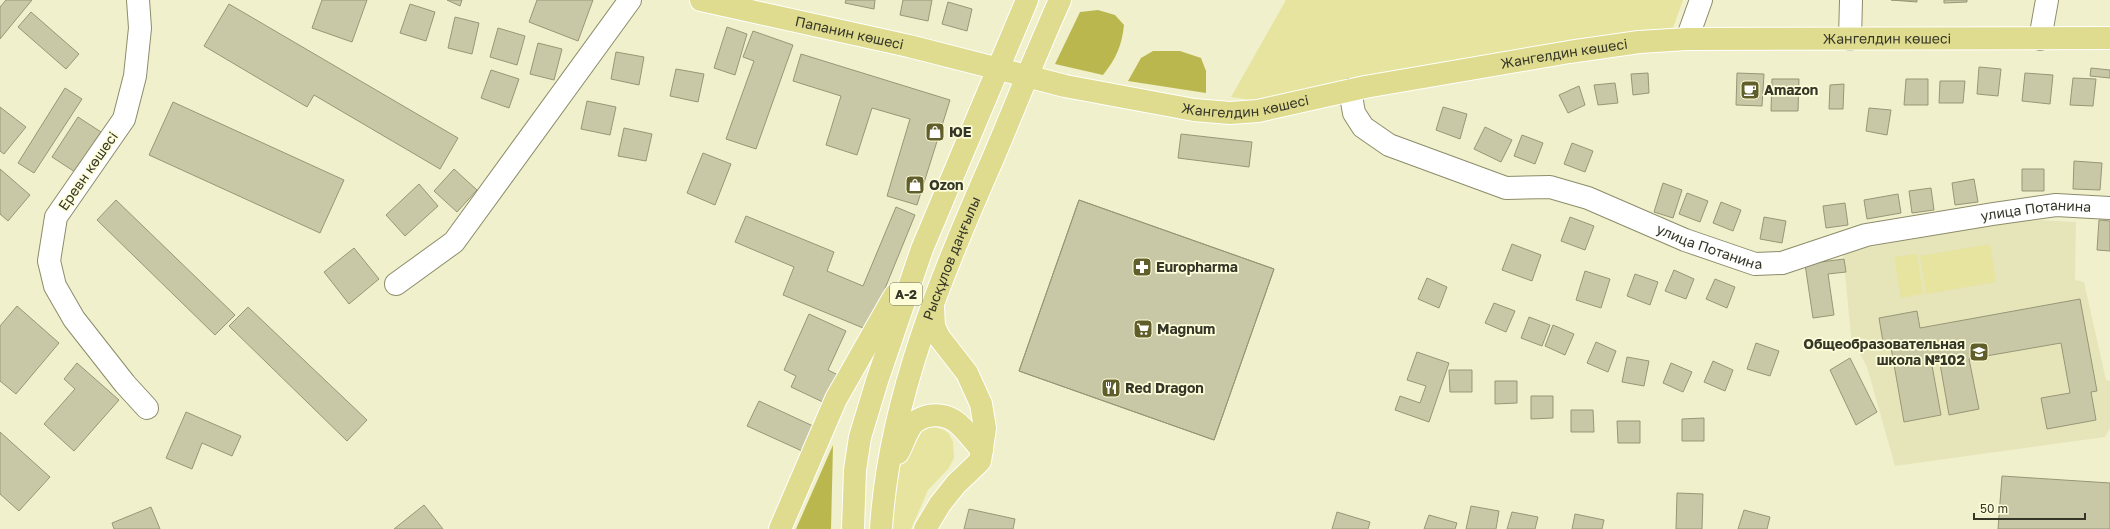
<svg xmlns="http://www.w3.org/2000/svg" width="2110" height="529" font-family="'Golos Text',sans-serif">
  <rect width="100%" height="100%" fill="#f0f0cc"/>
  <path fill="#e6e5ba" d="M 2023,219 L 2076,222 L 2075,280 L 2084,282 L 2106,380 L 2110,381 L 2110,428 L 2105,437 L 1895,466 L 1867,367 L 1851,337 L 1843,252 Z"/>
  <path fill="#e6e49f" d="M 1286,0 L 1683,0 L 1673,28 L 1264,102 L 1231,97 Z
    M 1990,244 L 1996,282 L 1926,294 L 1920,256 Z
    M 1917,254 L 1923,294 L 1901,298 L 1894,257 Z
    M 928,425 L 944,430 L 949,434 L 953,442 L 954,458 L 948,469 L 928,490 L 911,529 L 893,529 L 893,481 L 914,434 Z"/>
  <path fill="#bbb74f" d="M 1098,10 L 1115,15 L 1124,25 C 1122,45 1116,59 1103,75 L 1055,64 L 1080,12 Z
    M 1153,51 L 1180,51 L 1201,58 L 1206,71 L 1206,93 L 1128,81 L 1141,58 Z
    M 833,445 L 831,529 L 796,529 Z"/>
  <path fill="#c8c8a6" stroke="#979776" d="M 6,0 L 32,0 L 0,39 L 0,7 Z
    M 322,0 L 367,0 L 352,42 L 312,28 Z
    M 447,0 L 462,0 L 460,6 Z
    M 537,0 L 593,0 L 578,41 L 529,22 Z
    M 846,0 L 875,0 L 874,9 L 845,3 Z
    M 903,0 L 932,0 L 928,21 L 900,15 Z
    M 1891,0 L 1917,0 L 1917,2 Z
    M 1944,0 L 1967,0 L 1967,2 L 1944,3 Z
    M 948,2 L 972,9 L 967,31 L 942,24 Z
    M 229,4 L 458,138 L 440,169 L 314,95 L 307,107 L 204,46 Z
    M 410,4 L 435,12 L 426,41 L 400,33 Z
    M 31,12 L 79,54 L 66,69 L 18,27 Z
    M 455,17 L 479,23 L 472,54 L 448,48 Z
    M 727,27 L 747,34 L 735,75 L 714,68 Z
    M 498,28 L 525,36 L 517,65 L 490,57 Z
    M 753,31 L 793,45 L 756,149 L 726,139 L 754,61 L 743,57 Z
    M 538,43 L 562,49 L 554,80 L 530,74 Z
    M 616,52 L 644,57 L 639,85 L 611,79 Z
    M 801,54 L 950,100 L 917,205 L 887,196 L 910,119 L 872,108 L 857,155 L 826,145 L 841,96 L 793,81 Z
    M 1979,67 L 2001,69 L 1998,96 L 1977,94 Z
    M 2091,68 L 2110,70 L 2110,78 L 2090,76 Z
    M 676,69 L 704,74 L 698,102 L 670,96 Z
    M 491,70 L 519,79 L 509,108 L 481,98 Z
    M 1648,73 L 1649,93 L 1633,95 L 1631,74 Z
    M 1737,73 L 1764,74 L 1762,106 L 1736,105 Z
    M 2025,73 L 2053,75 L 2050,104 L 2022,101 Z
    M 2073,78 L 2096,79 L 2093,106 L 2070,105 Z
    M 1772,79 L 1799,79 L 1798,111 L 1771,111 Z
    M 1906,79 L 1928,79 L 1928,105 L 1904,105 Z
    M 1940,81 L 1965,81 L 1963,103 L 1939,103 Z
    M 1615,83 L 1618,103 L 1598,105 L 1594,85 Z
    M 1844,84 L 1843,109 L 1829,109 L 1830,85 Z
    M 1579,86 L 1585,105 L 1568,113 L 1559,95 Z
    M 65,88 L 82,99 L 34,173 L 18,163 Z
    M 587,101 L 616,107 L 610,135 L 581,129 Z
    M 173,102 L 344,180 L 320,233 L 149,155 Z
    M 0,107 L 26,127 L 4,154 L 0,151 Z
    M 1443,107 L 1467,114 L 1460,139 L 1436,130 Z
    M 1869,108 L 1891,110 L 1887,135 L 1866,131 Z
    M 78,117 L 101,132 L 75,172 L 52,157 Z
    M 1485,127 L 1512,140 L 1501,162 L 1474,149 Z
    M 624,128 L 652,134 L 646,161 L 618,156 Z
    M 1181,134 L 1252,142 L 1249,167 L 1178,158 Z
    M 1522,135 L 1543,143 L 1535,164 L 1514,156 Z
    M 1572,143 L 1593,151 L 1585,172 L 1564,164 Z
    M 703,153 L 731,164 L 715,205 L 687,193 Z
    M 2074,161 L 2102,163 L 2100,190 L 2073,189 Z
    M 0,169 L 30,195 L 8,221 L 0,214 Z
    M 454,169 L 477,190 L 457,212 L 434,191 Z
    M 2022,169 L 2044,169 L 2044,191 L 2022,191 Z
    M 1974,179 L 1978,202 L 1955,205 L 1952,183 Z
    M 1663,183 L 1682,190 L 1673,218 L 1654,212 Z
    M 419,184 L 438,206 L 405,236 L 386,215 Z
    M 1931,188 L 1934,210 L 1912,213 L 1909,191 Z
    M 1687,193 L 1708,201 L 1700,222 L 1679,214 Z
    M 1898,194 L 1901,213 L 1867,219 L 1864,200 Z
    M 116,200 L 235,315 L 215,335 L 97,220 Z
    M 1079,200 L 1274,269 L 1214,440 L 1019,371 Z
    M 1079,200 L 1274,269 L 1214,440 L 1019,371 Z
    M 1721,202 L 1741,210 L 1733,231 L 1713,223 Z
    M 1845,203 L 1848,225 L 1826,228 L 1823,206 Z
    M 896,207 L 915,215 L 868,330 L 783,295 L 794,267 L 735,242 L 746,216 L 834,252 L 827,271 L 863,286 Z
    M 1570,217 L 1594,226 L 1585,250 L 1561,241 Z
    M 1764,217 L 1786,221 L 1782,243 L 1760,239 Z
    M 2099,220 L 2110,221 L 2110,251 L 2097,250 Z
    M 1512,244 L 1541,255 L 1532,281 L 1502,270 Z
    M 354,248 L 379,279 L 349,304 L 324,272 Z
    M 1844,259 L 1846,272 L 1828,274 L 1834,315 L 1813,318 L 1805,264 Z
    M 1674,270 L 1694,279 L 1686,299 L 1665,291 Z
    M 1585,271 L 1610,279 L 1601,308 L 1576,300 Z
    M 1635,274 L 1658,282 L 1650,305 L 1627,296 Z
    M 1427,278 L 1447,287 L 1439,308 L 1418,299 Z
    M 1715,279 L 1735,287 L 1727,308 L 1706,299 Z
    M 2080,299 L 2097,391 L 2091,392 L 2096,420 L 2047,429 L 2041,398 L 2070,393 L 2061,343 L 1969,359 L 1979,409 L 1949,415 L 1939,358 L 1931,360 L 1941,415 L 1904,422 L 1891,347 L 1884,348 L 1879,318 L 1917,311 L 1920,328 Z
    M 1494,303 L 1515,311 L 1506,332 L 1485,323 Z
    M 17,306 L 59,343 L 16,394 L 0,381 L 0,326 Z
    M 248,307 L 367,420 L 347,441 L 229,326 Z
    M 809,314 L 846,331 L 828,370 L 838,375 L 825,403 L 791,387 L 796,376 L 784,370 Z
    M 1529,317 L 1550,325 L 1542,346 L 1521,338 Z
    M 1553,325 L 1574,334 L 1565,355 L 1545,346 Z
    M 1596,342 L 1616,351 L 1608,372 L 1587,363 Z
    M 1756,343 L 1779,351 L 1770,376 L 1747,369 Z
    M 1417,352 L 1449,363 L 1429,422 L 1395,410 L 1400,396 L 1420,403 L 1426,386 L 1407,380 Z
    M 1627,357 L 1649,361 L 1644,386 L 1622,382 Z
    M 1850,358 L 1877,412 L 1856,425 L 1830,370 Z
    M 1713,361 L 1733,370 L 1725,391 L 1704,382 Z
    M 77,363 L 119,400 L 74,451 L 44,424 L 75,389 L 64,379 Z
    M 1671,363 L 1692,372 L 1683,392 L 1663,383 Z
    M 1449,370 L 1472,370 L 1472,392 L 1450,392 Z
    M 1495,381 L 1517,381 L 1517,403 L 1495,404 Z
    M 1531,396 L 1553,396 L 1553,418 L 1531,419 Z
    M 759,401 L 813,426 L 802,451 L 747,426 Z
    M 1571,410 L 1593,410 L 1594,432 L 1571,432 Z
    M 186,412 L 241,436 L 232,456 L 202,443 L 192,469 L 166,458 Z
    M 1704,418 L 1704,441 L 1682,441 L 1682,419 Z
    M 1617,421 L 1640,421 L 1640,443 L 1618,443 Z
    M 0,432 L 50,477 L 19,511 L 0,494 Z
    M 2002,476 L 2110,483 L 2110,529 L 1998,529 Z
    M 1677,493 L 1703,494 L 1702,529 L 1676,529 Z
    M 424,505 L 443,529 L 394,529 Z
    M 1471,506 L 1499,511 L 1496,529 L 1466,529 Z
    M 151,507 L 160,529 L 114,529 L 112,523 Z
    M 969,509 L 1015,519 L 1013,529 L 964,529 Z
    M 1744,510 L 1770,517 L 1767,529 L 1738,529 Z
    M 1337,512 L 1370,522 L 1368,529 L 1332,529 Z
    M 1512,512 L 1538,517 L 1535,529 L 1507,529 Z
    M 1575,514 L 1604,520 L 1602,529 L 1572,529 Z
    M 1429,515 L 1457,523 L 1455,529 L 1424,529 Z"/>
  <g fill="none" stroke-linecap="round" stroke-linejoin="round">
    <defs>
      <g id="minor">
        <path d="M 138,0 L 140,28 L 135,76 L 124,119 L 56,217 L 49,261 L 55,286 L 74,319 L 125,384 L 147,408"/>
        <path d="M 1687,39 L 1701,0"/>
        <path d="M 1850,39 L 1851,0"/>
        <path d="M 2040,39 L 2047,0"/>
        <path id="s1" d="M 1350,90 L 1354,113 L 1363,127 L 1389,145 L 1506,188 L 1550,187 L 1588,198 L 1685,240 L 1755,264 L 1782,263 L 1866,235 L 1993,214 L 2056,205 L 2110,208"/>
        <path d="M 396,284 L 454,242 L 630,0"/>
      </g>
      <g id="major">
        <path id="s2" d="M 701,0 L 909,46 L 1065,86 L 1194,110 L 1230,113 L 1258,111 L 1365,87 L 1569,52 L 1639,42 L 1687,39 L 2110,38"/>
        <path d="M 898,453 C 903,444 906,433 912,425 C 915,421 923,417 928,416 C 956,411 965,432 982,450"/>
        <path d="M 780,529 L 836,399 L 895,295"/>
        <path d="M 853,529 L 855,470 L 860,437 L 877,381 L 922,249 L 1027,0"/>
        <path id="s3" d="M 881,529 C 889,398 942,275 994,156 C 1016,104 1037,51 1060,0"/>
        <path d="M 925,529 L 940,504 L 956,484 L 980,461 L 985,428 L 981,404 L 967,373 L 939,337 L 934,326 L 933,307"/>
      </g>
    </defs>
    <use href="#minor" stroke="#8c8c6b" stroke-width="24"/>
    <use href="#major" stroke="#fff" stroke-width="24"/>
    <use href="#minor" stroke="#fff" stroke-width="22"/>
    <use href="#major" stroke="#dfdc8f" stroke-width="22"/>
  </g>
  <defs>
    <symbol id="cafe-square" viewBox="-11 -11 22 22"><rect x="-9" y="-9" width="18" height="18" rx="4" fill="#605e2a" stroke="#fdfdd9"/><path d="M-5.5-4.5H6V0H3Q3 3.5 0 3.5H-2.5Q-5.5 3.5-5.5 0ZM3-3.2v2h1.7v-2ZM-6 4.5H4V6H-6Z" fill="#fff"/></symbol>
    <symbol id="shop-square" viewBox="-11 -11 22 22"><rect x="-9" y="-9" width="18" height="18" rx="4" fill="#605e2a" stroke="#fdfdd9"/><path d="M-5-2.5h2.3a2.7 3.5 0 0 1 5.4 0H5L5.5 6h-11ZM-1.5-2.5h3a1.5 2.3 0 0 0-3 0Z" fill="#fff"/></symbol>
    <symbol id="pharmacy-square" viewBox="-11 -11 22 22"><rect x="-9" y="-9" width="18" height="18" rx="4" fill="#605e2a" stroke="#fdfdd9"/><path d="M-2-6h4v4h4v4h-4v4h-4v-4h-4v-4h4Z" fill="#fff"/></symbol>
    <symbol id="supermarket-square" viewBox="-11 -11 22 22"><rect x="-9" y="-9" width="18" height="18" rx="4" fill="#605e2a" stroke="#fdfdd9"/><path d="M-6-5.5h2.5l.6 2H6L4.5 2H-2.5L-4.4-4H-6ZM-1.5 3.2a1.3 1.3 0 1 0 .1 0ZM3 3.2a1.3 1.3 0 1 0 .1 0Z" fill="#fff"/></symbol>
    <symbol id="school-square" viewBox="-11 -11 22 22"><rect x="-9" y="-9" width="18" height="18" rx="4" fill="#605e2a" stroke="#fdfdd9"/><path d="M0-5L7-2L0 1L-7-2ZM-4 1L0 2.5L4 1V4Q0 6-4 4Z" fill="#fff"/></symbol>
    <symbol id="restaurant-square" viewBox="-11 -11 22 22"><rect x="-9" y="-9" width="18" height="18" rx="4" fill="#605e2a" stroke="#fdfdd9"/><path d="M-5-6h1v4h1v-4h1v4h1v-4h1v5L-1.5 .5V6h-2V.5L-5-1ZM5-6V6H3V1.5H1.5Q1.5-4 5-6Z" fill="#fff"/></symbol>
  </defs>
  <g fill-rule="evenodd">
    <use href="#cafe-square" x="1739" y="79" width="22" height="22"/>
    <use href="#shop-square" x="924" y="121" width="22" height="22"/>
    <use href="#shop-square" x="904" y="174" width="22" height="22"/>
    <use href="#pharmacy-square" x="1131" y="256" width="22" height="22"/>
    <use href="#supermarket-square" x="1132" y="318" width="22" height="22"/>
    <use href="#school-square" x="1968" y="341" width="22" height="22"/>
    <use href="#restaurant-square" x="1100" y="377" width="22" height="22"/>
  </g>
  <g text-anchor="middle" stroke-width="3.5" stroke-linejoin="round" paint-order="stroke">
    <rect fill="#fdfdd9" stroke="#72725d" stroke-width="1" x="890" y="283" width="32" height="22" rx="3"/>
    <g font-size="13" font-weight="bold" fill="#363628">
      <text x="906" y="299">A-2</text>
    </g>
    <g font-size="14" fill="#363628" stroke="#fdfdd9">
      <text dy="5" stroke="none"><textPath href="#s2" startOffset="152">Папанин көшесі</textPath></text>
      <text dy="5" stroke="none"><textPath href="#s2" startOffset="1205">Жангелдин көшесі</textPath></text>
      <text dy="5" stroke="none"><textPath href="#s2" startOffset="881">Жангелдин көшесі</textPath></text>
      <text dy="5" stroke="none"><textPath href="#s2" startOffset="557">Жангелдин көшесі</textPath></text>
      <text transform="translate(88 171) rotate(-55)" y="5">Еревн көшесі</text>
      <text dy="5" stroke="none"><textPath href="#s1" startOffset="747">улица Потанина</textPath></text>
      <text dy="5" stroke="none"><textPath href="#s1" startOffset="411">улица Потанина</textPath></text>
      <text dy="5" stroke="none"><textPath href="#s3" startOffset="281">Рысқұлов даңғылы</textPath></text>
    </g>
    <g font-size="14" font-weight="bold" fill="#363628" stroke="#fdfdd9" text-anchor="start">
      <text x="1764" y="95">Amazon</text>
      <text x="949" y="137">ЮЕ</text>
      <text x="929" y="190">Ozon</text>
      <text x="1156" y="272">Europharma</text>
      <text x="1157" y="334">Magnum</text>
      <text x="1965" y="349" text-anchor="end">Общеобразовательная<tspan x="1965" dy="16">школа №102</tspan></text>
      <text x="1125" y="393">Red Dragon</text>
    </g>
  </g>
  <path d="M1974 513v6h111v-6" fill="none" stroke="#363628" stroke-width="2"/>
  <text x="1980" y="513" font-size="12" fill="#363628" stroke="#fdfdd9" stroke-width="3" paint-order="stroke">50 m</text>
</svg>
